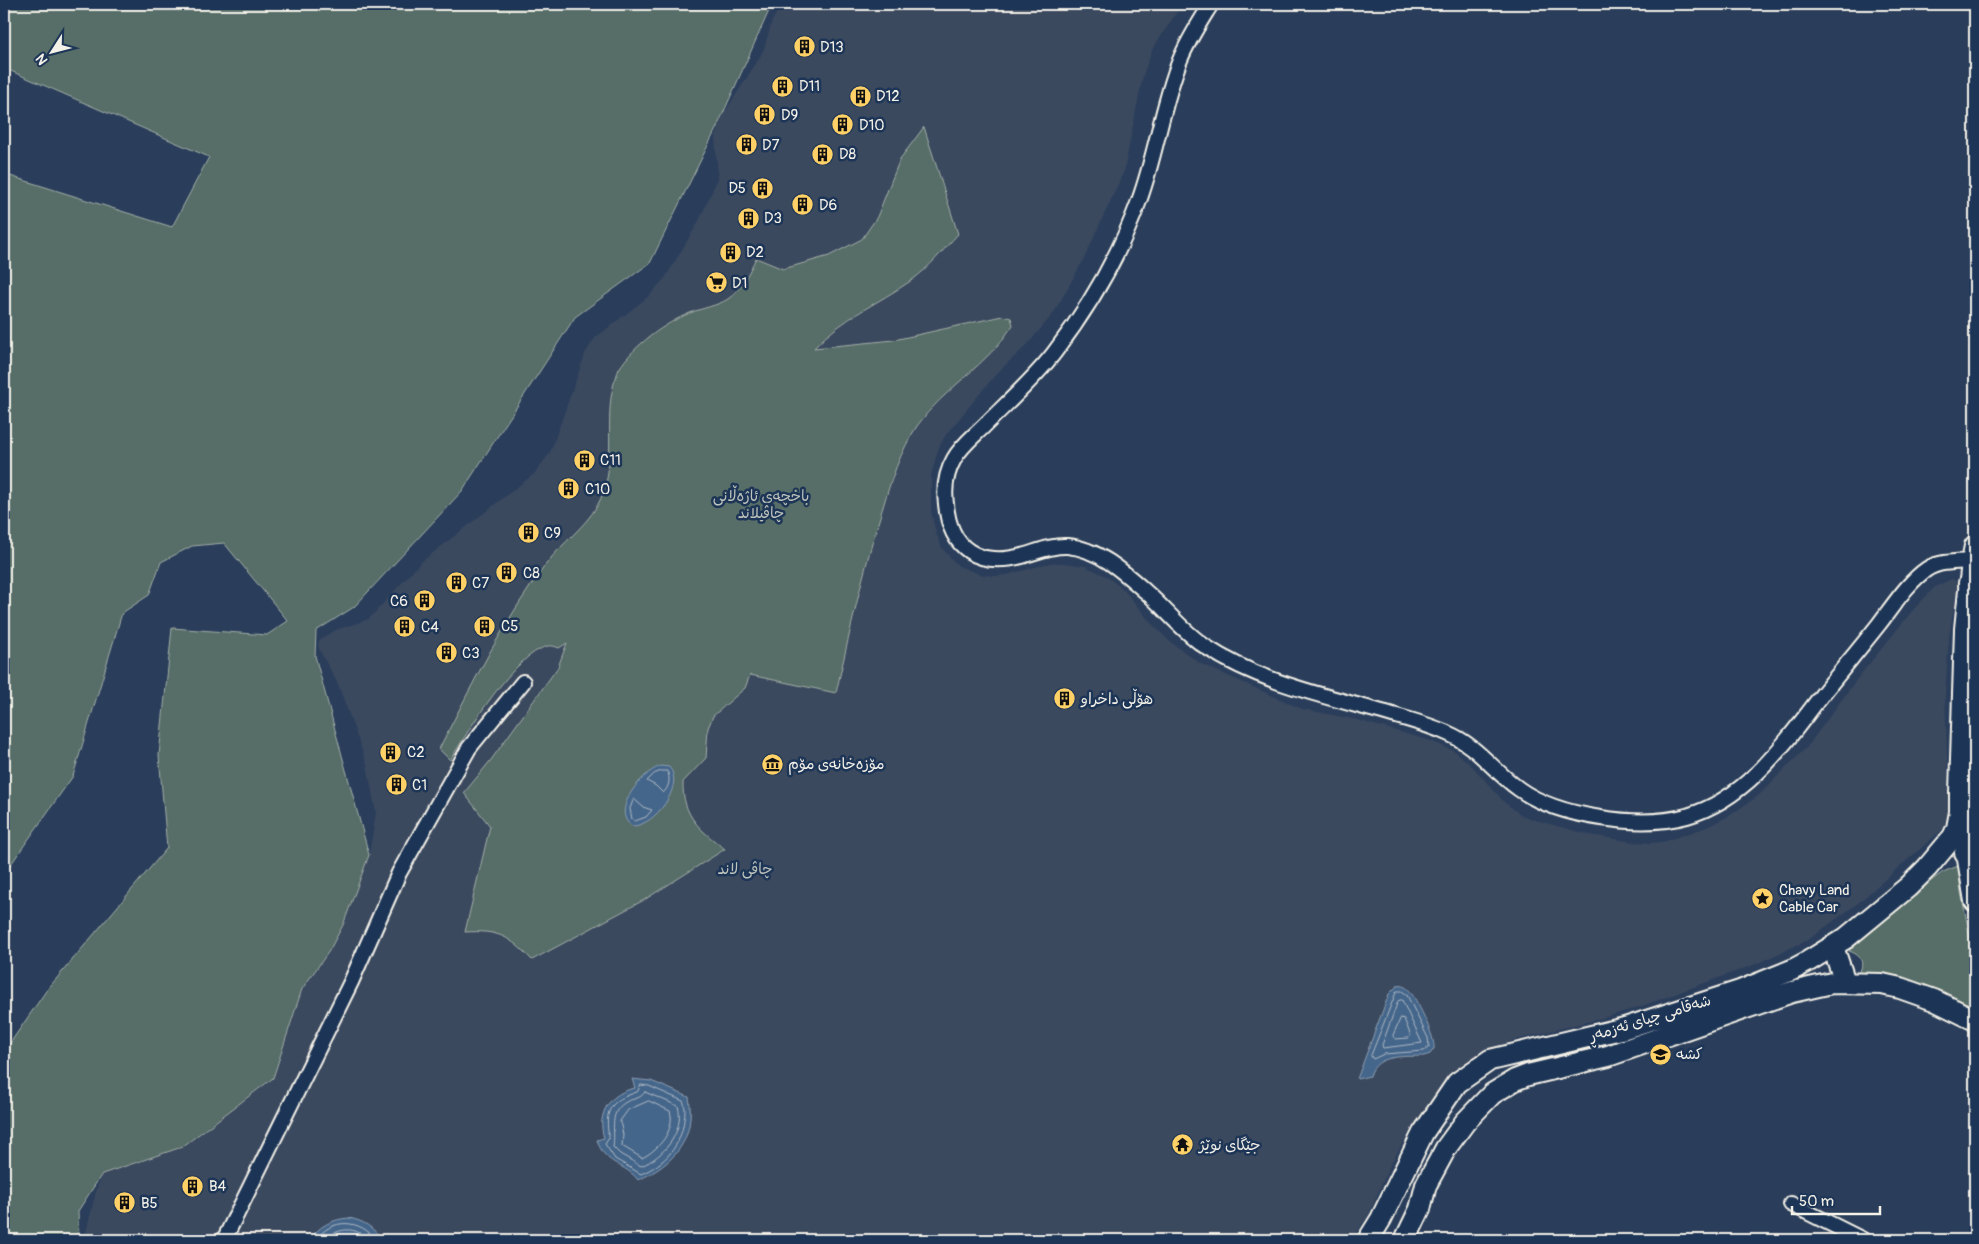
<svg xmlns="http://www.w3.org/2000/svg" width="1979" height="1244" font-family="Pangolin,'Playpen Sans Arabic',sans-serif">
  <rect width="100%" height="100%" fill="#2a3e5b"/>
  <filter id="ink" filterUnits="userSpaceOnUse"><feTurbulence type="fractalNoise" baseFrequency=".02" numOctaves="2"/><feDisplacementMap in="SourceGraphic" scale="10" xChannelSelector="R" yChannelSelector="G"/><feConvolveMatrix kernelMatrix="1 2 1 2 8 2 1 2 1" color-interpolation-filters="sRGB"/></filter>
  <g filter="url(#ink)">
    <path fill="#3a495f" d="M 782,4 L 1182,4 L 1152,50 L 1143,75 L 1124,171 L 1084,259 L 1053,314 L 1027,345 L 996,374 L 945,436 L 939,447 L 931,475 L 931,512 L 936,533 L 942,548 L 958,566 L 982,575 L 995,576 L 1007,575 L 1050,563 L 1063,563 L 1085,566 L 1106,576 L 1124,590 L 1151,623 L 1169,641 L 1201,664 L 1302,709 L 1357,720 L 1431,741 L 1456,752 L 1473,767 L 1504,802 L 1520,814 L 1531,819 L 1590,835 L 1633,842 L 1649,843 L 1663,842 L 1707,827 L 1729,816 L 1758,796 L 1807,747 L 1857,679 L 1913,610 L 1935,587 L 1952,579 L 1958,582 L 1949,637 L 1945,695 L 1949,817 L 1943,829 L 1858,903 L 1808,940 L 1756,964 L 1642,1006 L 1603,1018 L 1511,1041 L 1461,1070 L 1412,1128 L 1390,1165 L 1369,1214 L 1357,1232 L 1349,1240 L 84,1240 L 97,1188 L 102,1174 L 182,1147 L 273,1078 L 302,989 L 329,951 L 369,855 L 376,813 L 367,764 L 338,684 L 321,653 L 318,646 L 319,641 L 322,638 L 336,630 L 369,619 L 420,563 L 534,474 L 550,453 L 586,352 L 595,338 L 648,297 L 665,278 L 698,223 L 718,178 L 715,137 L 721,118 L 760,57 L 765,46 L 772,21 Z"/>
    <path fill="#566d68" stroke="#a5afa8" d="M 4,4 L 772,4 L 717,127 L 650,263 L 575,317 L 462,491 L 354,607 L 316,631 L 315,656 L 369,855 L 343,925 L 329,951 L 302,989 L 273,1078 L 182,1147 L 102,1174 L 78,1211 L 79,1240 L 4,1240 L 4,1052 L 46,991 L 167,848 L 159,755 L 172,628 L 267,635 L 288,621 L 224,543 L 192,546 L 161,562 L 149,595 L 122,613 L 73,776 L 4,874 L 4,174 L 172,227 L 209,157 L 4,68 Z
      M 924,127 L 958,234 C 944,249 929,268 912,280 C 879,303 842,318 814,348 L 894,340 L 1002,316 L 1011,318 L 1013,325 C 988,365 943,389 917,426 C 900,452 891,480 882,510 C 863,570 850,632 836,693 L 750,675 L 745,688 L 713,716 L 708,728 L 706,758 L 683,782 C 682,816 700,830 725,849 L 644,900 L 532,960 C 509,936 499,930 465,932 L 490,826 L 464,793 L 491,760 L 558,667 L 567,643 L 559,648 C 556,647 552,645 548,646 C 514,654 469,730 450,760 L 439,749 C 472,685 504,620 547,563 C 562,543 585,527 597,506 C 619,468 603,422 614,383 C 616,379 617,373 619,369 C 633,346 665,323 690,313 C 702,308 717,306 728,299 C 741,290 749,272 756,258 L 783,269 L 829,256 L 862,239 L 877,217 L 900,159 Z
      M 1958,866 L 1961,892 L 1975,964 L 1975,1012 L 1856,974 L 1861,969 C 1864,959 1858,954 1849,951 L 1931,881 L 1943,872 Z"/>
    <path fill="#45668b" stroke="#8b9eb0" d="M 661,766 L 669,767 C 686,785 654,827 632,826 C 609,811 643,771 661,766 Z
      M 1397,986 C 1401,985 1404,986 1408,989 C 1416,997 1436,1038 1434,1049 L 1430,1054 L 1424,1056 C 1406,1057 1376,1053 1370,1076 L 1357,1079 L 1389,994 Z
      M 632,1079 L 651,1081 L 689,1097 C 696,1138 675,1164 638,1180 C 625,1163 605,1166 597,1140 L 604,1138 C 596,1113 610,1093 635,1088 Z
      M 349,1218 C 364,1221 373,1227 382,1240 L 310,1240 C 318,1226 333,1219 349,1218 Z"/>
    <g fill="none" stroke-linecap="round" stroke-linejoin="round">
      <path stroke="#aeb9c3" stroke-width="1" d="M 662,771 L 667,771 C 671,778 669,788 663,793 L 656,786 L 647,781 L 654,774 Z
        M 634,799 L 643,807 L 652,810 L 646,817 L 635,821 L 632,819 L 630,809 Z
        M 1397,991 L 1402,991 L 1407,995 L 1428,1038 L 1429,1047 L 1424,1051 L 1384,1054 L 1373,1059 L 1371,1056 Z
        M 1402,1000 L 1422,1043 L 1383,1048 L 1382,1045 L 1398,1001 Z
        M 1401,1018 L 1404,1019 L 1411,1036 L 1409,1038 L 1395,1039 L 1393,1036 Z
        M 641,1085 L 649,1086 L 683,1101 C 686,1107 685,1114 684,1120 C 681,1146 665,1164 641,1174 L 615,1159 L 605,1144 L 609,1138 C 604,1109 610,1101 637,1092 Z
        M 645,1092 L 678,1106 C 685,1131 664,1157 641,1166 L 620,1154 L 613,1147 C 616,1130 607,1111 628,1101 C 635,1098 640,1099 645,1092 Z
        M 649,1101 L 670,1111 C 676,1130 658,1150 642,1158 L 622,1146 L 623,1135 L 620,1121 L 628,1110 Z
        M 316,1240 C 331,1217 361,1219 376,1240
        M 324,1240 C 337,1228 356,1225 368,1240"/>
      <defs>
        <path id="minor" d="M 1211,4 C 1200,22 1188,40 1180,60 C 1162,105 1156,155 1139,201 C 1119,256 1090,306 1054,353 C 1034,379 1008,402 984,426 C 974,436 961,446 954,459 C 946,473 944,489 946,504 C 950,550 979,567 1022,556 C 1037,552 1051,545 1067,546 C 1097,548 1124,572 1145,591 C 1166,609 1183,632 1206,647 C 1259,682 1325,696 1386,713 C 1406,719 1427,724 1447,733 C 1478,746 1492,770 1519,789 C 1558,817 1640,829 1687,816 C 1747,799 1785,743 1821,696 C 1840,672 1860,648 1879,624 C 1893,606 1908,582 1927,569 C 1940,561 1957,562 1972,561
          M 1791,1204 L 1863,1240
          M 224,1240 L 351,982 L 399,873 L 469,748 L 523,682"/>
        <path id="secondary" d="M 1975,546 L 1972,561 L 1965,629 L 1960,792 L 1960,812 L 1975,901
          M 1833,947 L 1845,982
          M 1368,1240 L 1381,1219 L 1423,1133 L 1457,1083 L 1490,1060 L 1625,1028 L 1740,991 L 1792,970 L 1807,962 L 1846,938 L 1908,887 L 1927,868 L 1953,837 L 1957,828 L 1960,812
          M 1405,1240 L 1420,1209 L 1426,1185 L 1446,1148 L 1465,1122 L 1492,1094 L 1515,1080 L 1528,1075 L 1608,1056 L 1792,992 L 1832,983 L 1882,984 L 1900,988 L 1934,1000 L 1975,1020"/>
        <path id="trunk" d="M 1970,583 L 1975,608
          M 1966,852 L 1975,851"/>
      </defs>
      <use href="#minor" stroke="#f4f1e8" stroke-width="18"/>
      <use href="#secondary" stroke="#f4f1e8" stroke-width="24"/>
      <use href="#trunk" stroke="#f4f1e8" stroke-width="26"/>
      <use href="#minor" stroke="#1d3557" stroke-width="14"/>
      <use href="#secondary" stroke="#1d3557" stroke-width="20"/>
      <use href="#trunk" stroke="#1d3557" stroke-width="22"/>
    </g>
  </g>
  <defs>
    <symbol id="building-disc" viewBox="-11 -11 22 22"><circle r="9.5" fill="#ffd166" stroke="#1d3557"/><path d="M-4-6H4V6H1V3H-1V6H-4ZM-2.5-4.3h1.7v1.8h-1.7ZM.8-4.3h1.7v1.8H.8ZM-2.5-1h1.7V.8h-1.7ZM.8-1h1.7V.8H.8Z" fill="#111"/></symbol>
    <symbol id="supermarket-disc" viewBox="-11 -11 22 22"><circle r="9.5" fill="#ffd166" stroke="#1d3557"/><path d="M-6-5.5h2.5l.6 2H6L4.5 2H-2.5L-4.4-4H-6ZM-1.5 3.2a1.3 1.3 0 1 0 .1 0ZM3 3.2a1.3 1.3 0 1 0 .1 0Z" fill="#111"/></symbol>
    <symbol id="museum-disc" viewBox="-11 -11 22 22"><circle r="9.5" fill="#ffd166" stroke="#1d3557"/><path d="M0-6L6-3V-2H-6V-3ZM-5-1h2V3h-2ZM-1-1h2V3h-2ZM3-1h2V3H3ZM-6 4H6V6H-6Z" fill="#111"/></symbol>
    <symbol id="sight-disc" viewBox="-11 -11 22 22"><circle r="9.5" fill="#ffd166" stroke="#1d3557"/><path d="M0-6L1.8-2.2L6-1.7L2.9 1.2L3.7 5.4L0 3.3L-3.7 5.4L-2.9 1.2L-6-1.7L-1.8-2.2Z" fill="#111"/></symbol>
    <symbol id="school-disc" viewBox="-11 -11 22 22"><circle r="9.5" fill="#ffd166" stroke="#1d3557"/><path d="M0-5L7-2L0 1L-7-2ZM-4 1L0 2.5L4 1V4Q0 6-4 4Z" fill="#111"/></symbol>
    <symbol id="temple-disc" viewBox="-11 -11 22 22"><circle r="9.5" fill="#ffd166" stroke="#1d3557"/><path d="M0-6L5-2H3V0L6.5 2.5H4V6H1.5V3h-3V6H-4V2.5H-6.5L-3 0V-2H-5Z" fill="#111"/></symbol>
  </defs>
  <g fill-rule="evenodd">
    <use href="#building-disc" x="792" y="34" width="25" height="25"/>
    <use href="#building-disc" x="770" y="74" width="25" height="25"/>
    <use href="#building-disc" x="848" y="84" width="25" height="25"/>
    <use href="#building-disc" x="752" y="102" width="25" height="25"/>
    <use href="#building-disc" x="830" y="112" width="25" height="25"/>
    <use href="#building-disc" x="734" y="132" width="25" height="25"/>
    <use href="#building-disc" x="810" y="142" width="25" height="25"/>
    <use href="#building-disc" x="750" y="176" width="25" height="25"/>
    <use href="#building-disc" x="790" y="192" width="25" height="25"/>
    <use href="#building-disc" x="736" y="206" width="25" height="25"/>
    <use href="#building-disc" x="718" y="240" width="25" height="25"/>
    <use href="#supermarket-disc" x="704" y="270" width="25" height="25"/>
    <use href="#building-disc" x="572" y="448" width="25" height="25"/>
    <use href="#building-disc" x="556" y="476" width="25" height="25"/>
    <use href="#building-disc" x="516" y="520" width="25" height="25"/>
    <use href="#building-disc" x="494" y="560" width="25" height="25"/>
    <use href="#building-disc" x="444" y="570" width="25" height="25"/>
    <use href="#building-disc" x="412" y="588" width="25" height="25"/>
    <use href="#building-disc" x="472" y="614" width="25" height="25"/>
    <use href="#building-disc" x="392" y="614" width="25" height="25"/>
    <use href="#building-disc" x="434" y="640" width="25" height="25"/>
    <use href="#building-disc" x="1052" y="686" width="25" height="25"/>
    <use href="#building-disc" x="378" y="740" width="25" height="25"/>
    <use href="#museum-disc" x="760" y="752" width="25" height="25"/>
    <use href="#building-disc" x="384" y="772" width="25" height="25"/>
    <use href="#sight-disc" x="1750" y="886" width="25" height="25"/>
    <use href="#school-disc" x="1648" y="1042" width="25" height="25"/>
    <use href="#temple-disc" x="1170" y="1132" width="25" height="25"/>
    <use href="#building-disc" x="180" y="1174" width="25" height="25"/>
    <use href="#building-disc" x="112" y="1190" width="25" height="25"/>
  </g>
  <g text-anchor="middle" stroke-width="5" stroke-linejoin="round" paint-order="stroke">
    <g font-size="15" fill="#f4f1e8" stroke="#1d3557" text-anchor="start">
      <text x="820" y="52">D13</text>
      <text x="799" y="91">D11</text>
      <text x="876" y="101">D12</text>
      <text x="781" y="120">D9</text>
      <text x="859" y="130">D10</text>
      <text x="762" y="150">D7</text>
      <text x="839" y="159">D8</text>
      <text x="746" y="193" text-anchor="end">D5</text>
      <text x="819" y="210">D6</text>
      <text x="764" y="223">D3</text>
      <text x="746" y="257">D2</text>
      <text x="732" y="288">D1</text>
      <text x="600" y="465">C11</text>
      <text x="585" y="494">C10</text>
      <text x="544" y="538">C9</text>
      <text x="523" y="578">C8</text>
      <text x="472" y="588">C7</text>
      <text x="408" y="606" text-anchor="end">C6</text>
      <text x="501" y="631">C5</text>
      <text x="421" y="632">C4</text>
      <text x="462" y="658">C3</text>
      <text x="1081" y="704">هۆڵی داخراو</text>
      <text x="407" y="757">C2</text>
      <text x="788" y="769">مۆزەخانەی مۆم</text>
      <text x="412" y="790">C1</text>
      <text x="1779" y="895">Chavy Land<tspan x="1779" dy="17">Cable Car</tspan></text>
      <text x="1676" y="1059">كشه</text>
      <text x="1199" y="1150">جێگای نوێژ</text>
      <text x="209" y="1191">B4</text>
      <text x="141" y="1208">B5</text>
    </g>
    <g font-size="15" fill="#bdc3bb" stroke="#1d3557">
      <text x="761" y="501">باخچەی ئاژەڵانی<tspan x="761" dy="17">چاڤیلاند</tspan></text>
      <text x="745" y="874">چاڤی لاند</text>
    </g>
    <g font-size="15" fill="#f4f1e8" stroke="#1d3557">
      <text transform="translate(1650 1018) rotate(-17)" y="5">شەقامی چیای ئەزمەڕ</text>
    </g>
  </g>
  <rect width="1979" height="1244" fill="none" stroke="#1d3557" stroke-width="20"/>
  <rect x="10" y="10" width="1959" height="1224" fill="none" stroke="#f4f1e8" stroke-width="2" filter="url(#ink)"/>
  <g transform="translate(52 52) rotate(234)" stroke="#1d3557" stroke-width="4" paint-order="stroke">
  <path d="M0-4L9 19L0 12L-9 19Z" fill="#f4f1e8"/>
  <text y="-8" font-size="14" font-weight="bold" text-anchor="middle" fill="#f4f1e8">N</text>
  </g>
  <path d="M1792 1206v8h88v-8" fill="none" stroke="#f4f1e8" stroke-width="2.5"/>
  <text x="1799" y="1206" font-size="15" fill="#f4f1e8" stroke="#1d3557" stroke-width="4" paint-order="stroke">50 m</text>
</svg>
